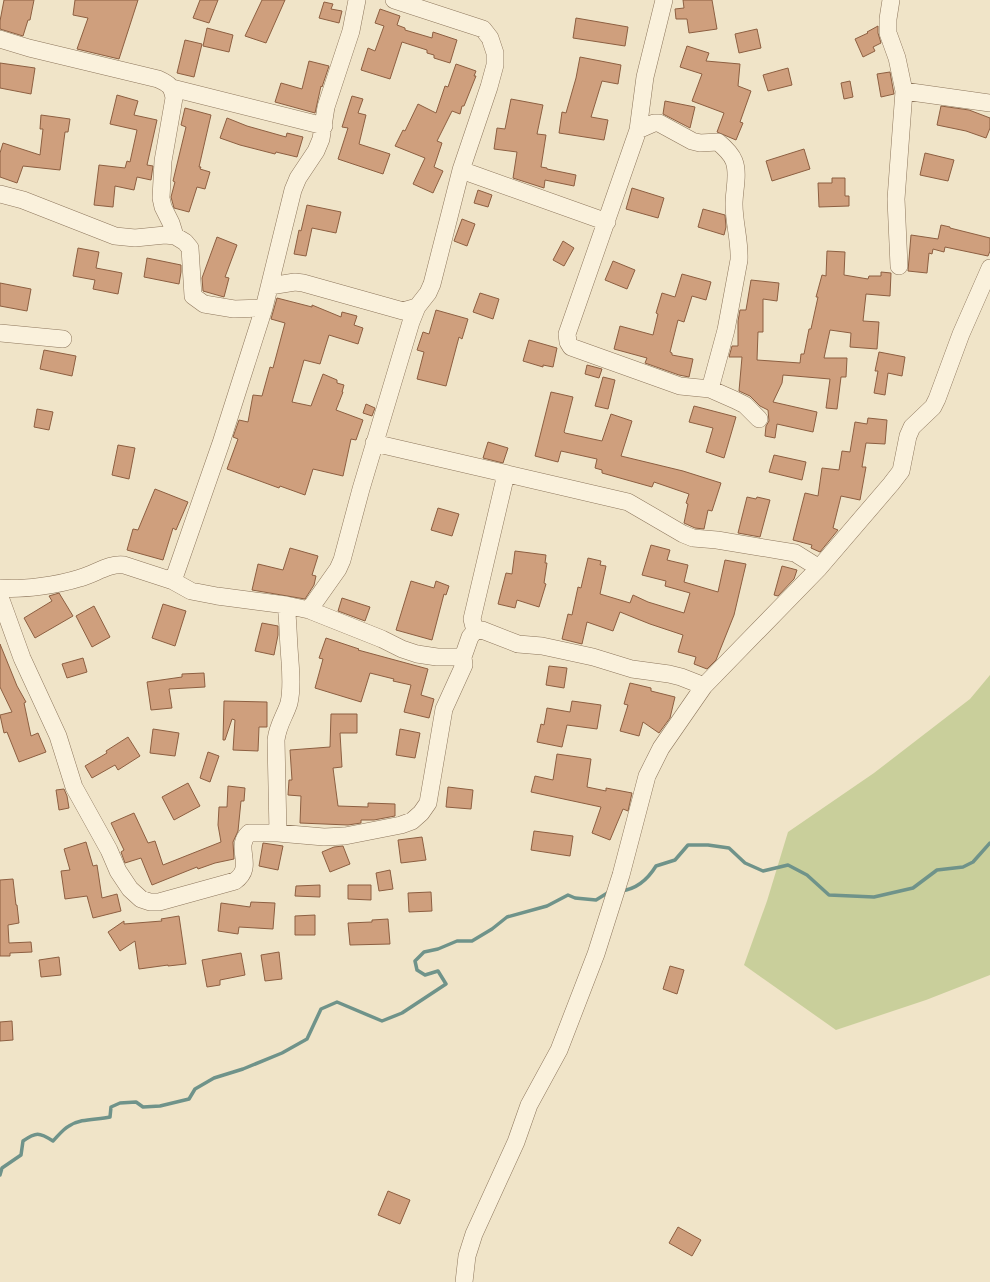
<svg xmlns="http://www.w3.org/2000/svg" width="990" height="1282" font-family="'Libre Baskerville',serif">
  <rect width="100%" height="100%" fill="#f0e4c8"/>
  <path fill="#c9cf9b" d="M 990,675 L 990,975 L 926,1000 L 836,1030 L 744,965 L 767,901 L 788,832 L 874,773 L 970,699 Z"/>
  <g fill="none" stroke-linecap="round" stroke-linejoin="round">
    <path stroke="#6f938a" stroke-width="3.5" d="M 621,891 C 637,889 648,879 656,866 L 675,860 L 688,845 L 708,845 L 729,848 L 745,863 L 763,871 L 788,865 L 807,875 L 829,895 L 874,897 L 913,888 L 937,870 L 963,867 L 973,862 L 990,843
      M 0,1175 L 2,1168 L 21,1155 L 23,1141 C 36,1132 39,1132 53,1141 C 58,1136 63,1129 69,1126 C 81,1118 97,1120 110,1117 L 111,1107 L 120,1103 L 136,1102 L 143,1107 L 160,1106 L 189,1099 L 195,1089 L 214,1078 L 243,1069 L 282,1053 L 307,1039 L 321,1009 L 337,1002 L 382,1021 L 402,1013 L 446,984 L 438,971 L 425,975 L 417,970 L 415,961 L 424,952 L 438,949 L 457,941 L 472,941 L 492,929 L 507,917 L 547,906 L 568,895 L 575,898 L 596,900 L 609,892"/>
  </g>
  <path fill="#cf9f7d" stroke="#8d5f41" d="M 4,0 L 34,0 L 30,20 L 28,20 L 23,36 L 0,29 L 0,21 Z
    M 75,0 L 138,0 L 119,59 L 77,49 L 88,18 L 73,15 Z
    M 200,0 L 218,0 L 209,23 L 193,18 Z
    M 262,0 L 285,0 L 266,43 L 245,36 Z
    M 683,0 L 712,0 L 717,29 L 689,33 L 687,19 L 676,19 L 675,9 L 684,8 Z
    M 324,2 L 333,4 L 331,9 L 342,11 L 339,23 L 319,18 Z
    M 380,9 L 400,16 L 397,25 L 405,28 L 405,30 L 432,38 L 433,32 L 457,40 L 450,63 L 434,58 L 434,55 L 427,53 L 427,50 L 402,42 L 390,79 L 361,70 L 368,48 L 375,51 L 384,26 L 375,23 Z
    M 576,18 L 628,27 L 625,46 L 573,38 Z
    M 878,26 L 878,33 L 881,43 L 873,47 L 875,51 L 863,57 L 855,39 L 868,33 L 867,32 Z
    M 207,28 L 233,35 L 229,52 L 203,46 Z
    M 757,29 L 761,48 L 739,53 L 735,34 Z
    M 185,40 L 202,44 L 194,77 L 177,73 Z
    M 687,46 L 709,53 L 706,61 L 740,64 L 738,86 L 751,91 L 740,122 L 743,123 L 736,140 L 717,132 L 724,113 L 692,101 L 702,74 L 680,67 Z
    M 580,57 L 621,65 L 618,84 L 602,81 L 591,117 L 608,120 L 604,140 L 559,133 L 562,112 L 566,113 L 576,78 Z
    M 309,61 L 329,66 L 322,87 L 321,86 L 315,113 L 275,102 L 281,83 L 302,89 Z
    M 0,63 L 35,68 L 31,94 L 0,88 Z
    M 456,64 L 476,71 L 474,76 L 476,76 L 464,106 L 462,106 L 460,114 L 452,111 L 437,141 L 442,143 L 434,167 L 443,171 L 433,193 L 413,184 L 425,158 L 395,146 L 403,130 L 405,131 L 418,104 L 436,113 L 445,86 L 448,87 Z
    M 788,68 L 792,85 L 768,91 L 763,75 Z
    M 890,72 L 894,94 L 881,97 L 877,74 Z
    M 850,81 L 853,97 L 844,99 L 841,83 Z
    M 117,95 L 138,101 L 134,115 L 157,120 L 147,165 L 153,166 L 151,180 L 137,177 L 134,190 L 115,186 L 113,207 L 94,205 L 99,165 L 125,168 L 127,161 L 130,162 L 137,130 L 110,124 Z
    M 352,96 L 363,99 L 358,113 L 366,115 L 359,144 L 390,154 L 383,174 L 338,159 L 348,128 L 342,127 Z
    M 511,99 L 543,105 L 537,134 L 546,135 L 541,167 L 547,168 L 547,169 L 576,175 L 574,186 L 545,180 L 544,188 L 513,178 L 517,152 L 494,149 L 497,128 L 505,129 Z
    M 665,101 L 695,107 L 690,128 L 663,114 Z
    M 941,106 L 969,110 L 990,118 L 990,128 L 986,138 L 966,131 L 937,125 Z
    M 185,108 L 211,115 L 199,167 L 201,167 L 200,169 L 210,172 L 205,189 L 197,187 L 189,212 L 174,208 L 171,197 L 175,182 L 173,181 L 186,127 L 181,125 Z
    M 41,115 L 70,119 L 68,132 L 65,132 L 60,170 L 23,166 L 17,183 L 0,177 L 0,153 L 3,143 L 40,155 L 43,129 L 40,129 Z
    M 227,118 L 247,126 L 286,137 L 287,133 L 303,137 L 297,157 L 276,152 L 275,154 L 240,145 L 220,138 Z
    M 804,149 L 810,169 L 772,181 L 766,161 Z
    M 925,153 L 954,160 L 948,181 L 920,175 Z
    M 832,178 L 845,178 L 845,196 L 849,196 L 849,206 L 819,207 L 818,183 L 832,183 Z
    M 632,188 L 664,198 L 658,218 L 626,209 Z
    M 478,190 L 492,195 L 488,207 L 474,203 Z
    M 307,205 L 341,212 L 336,233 L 312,228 L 306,256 L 294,254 L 299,230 L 301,231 Z
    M 703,209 L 725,215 L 726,227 L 724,235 L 698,227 Z
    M 462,219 L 475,224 L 467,246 L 454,241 Z
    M 941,225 L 950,227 L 950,228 L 990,238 L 990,251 L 988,256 L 945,247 L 944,252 L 933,249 L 932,254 L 929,253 L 927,273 L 908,271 L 911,235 L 938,239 Z
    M 217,237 L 237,245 L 225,277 L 229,278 L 224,297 L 203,291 L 202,278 Z
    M 563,241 L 574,248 L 564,266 L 553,260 Z
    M 78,248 L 99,252 L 96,268 L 122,273 L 118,294 L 93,289 L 95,280 L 73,276 Z
    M 827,251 L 845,252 L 844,275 L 868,279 L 869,276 L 881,276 L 881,272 L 891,273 L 890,296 L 866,294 L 863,321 L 879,322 L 877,349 L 850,347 L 851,333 L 830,330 L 824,358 L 847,358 L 846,377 L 841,377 L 837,409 L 826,408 L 830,379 L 783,375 L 782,383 L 773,402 L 817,412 L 813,432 L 777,424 L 775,438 L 765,436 L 766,426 L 769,421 L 768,410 L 760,406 L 750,396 L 739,391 L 742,357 L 729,357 L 732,346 L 738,346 L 738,321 L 740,310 L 746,310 L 751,280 L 779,283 L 777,301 L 763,299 L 763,332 L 758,332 L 757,360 L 800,363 L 801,354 L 804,354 L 809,329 L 811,329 L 818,297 L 816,297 L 822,275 L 826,276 Z
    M 147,258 L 181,265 L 181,272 L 179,284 L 144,277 Z
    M 613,261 L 635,270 L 627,289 L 605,280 Z
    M 682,274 L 711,282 L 706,300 L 692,296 L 684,322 L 678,320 L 670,352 L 672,353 L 672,355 L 693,359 L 689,377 L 679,375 L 645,363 L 647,358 L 614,349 L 620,326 L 653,335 L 658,314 L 656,313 L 662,293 L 675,297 Z
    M 0,283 L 31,289 L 27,311 L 0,306 Z
    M 480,293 L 499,299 L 493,319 L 473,312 Z
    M 277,298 L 312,307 L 312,305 L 341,317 L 342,312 L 357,316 L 354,325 L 363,328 L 358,344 L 329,335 L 320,364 L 304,360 L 292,402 L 311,406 L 323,374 L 337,380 L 337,383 L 344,385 L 342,392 L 343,392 L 336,410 L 363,420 L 356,440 L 351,439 L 343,476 L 313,469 L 305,495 L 280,486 L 279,488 L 227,469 L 238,439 L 233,437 L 239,420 L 248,422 L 253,395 L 262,396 L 270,367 L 273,368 L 285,323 L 271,319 Z
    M 436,310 L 468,319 L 462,339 L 459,337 L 446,386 L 417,379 L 424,352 L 417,350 L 423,332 L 429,334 Z
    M 529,340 L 557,348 L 553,367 L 543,365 L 543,367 L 523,361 Z
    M 44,350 L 76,356 L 72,376 L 40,369 Z
    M 879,352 L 905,357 L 902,376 L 888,373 L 885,395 L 874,393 L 878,371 L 875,371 Z
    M 587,365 L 602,369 L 599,378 L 585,374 Z
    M 603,377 L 615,380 L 608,409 L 595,406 Z
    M 551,392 L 573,397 L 564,432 L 565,433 L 602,441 L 611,414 L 632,421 L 621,456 L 683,471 L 721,483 L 712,511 L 708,510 L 704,529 L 695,528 L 684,523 L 688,504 L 686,503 L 689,494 L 654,482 L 652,487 L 602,473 L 602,470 L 595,468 L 597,459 L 561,451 L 558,462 L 535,456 Z
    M 366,404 L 375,408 L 372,416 L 363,413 Z
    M 694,406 L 736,417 L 724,458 L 706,452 L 713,428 L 689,422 Z
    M 37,409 L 53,412 L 49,430 L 34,427 Z
    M 868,418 L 887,420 L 885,444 L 866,443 L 862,467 L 866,467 L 860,500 L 841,496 L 833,528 L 838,530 L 820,552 L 811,548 L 812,545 L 793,540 L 805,493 L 818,496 L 822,468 L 839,470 L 842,451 L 850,452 L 855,422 L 867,424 Z
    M 488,442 L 508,448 L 503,463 L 483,458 Z
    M 118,445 L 135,448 L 129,479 L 112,475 Z
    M 774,455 L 806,462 L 802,480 L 769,472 Z
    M 155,489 L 188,502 L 176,530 L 173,528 L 163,560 L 127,550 L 133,529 L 138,530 Z
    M 747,497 L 756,499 L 757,497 L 770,500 L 760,537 L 738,533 Z
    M 438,508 L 459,514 L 452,536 L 431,530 Z
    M 651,545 L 670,550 L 667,560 L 688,565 L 684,582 L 718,592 L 725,560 L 746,564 L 734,615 L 716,660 L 707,669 L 694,664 L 696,657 L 678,652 L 683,635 L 650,624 L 620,612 L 613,631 L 587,622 L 582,644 L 562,639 L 568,614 L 572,615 L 578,587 L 581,588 L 588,558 L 601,561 L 600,565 L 606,566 L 600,594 L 630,603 L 633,595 L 648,602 L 684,613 L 690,593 L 665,586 L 666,581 L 642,575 Z
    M 290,548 L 318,556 L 312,575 L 316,576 L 314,585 L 305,599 L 252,590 L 258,564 L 283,570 Z
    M 515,551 L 546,555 L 545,563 L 547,563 L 544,583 L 546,584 L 539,607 L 517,600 L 515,608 L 498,604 L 506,573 L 512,574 Z
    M 782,566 L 797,570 L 794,579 L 778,596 L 774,595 Z
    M 411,581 L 434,588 L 436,581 L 449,586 L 446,595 L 444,594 L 432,640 L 396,630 Z
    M 59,593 L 73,616 L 35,638 L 24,618 L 52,601 L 49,596 Z
    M 342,598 L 370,607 L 365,621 L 338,611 Z
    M 163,604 L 186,611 L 175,646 L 152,638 Z
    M 94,606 L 110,637 L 92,647 L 76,616 Z
    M 262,623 L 278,626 L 278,635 L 274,655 L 255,651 Z
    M 326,638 L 359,649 L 358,650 L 428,669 L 421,695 L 434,699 L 429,718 L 404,712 L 411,685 L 393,681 L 394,679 L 370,673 L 361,702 L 315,688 L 323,659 L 319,658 Z
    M 0,644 L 17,686 L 26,702 L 24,703 L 31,736 L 38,733 L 46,752 L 19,762 L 7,732 L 4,733 L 0,715 L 12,712 L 0,687 Z
    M 83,658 L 87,672 L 67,678 L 62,664 Z
    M 549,666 L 567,668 L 564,688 L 546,685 Z
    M 204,673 L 205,687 L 169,689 L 172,708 L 151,710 L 147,682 L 182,677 L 182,674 Z
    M 630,683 L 651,688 L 651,691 L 675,697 L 670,718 L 659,733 L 643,722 L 639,736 L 620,731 L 628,705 L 624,704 Z
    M 224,701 L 267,702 L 267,727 L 259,727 L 258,751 L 233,750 L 235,720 L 232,719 L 225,740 L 223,740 Z
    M 572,701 L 601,705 L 597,729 L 567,725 L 562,747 L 537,742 L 541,724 L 544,725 L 547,708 L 570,712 Z
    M 331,714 L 357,714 L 357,733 L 340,733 L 342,767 L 333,768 L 338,806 L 368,807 L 368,803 L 395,804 L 395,816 L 374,820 L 361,820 L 361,823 L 348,825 L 300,823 L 301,796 L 288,795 L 289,780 L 292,780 L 290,750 L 330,747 Z
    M 153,729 L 179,733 L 175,756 L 150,753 Z
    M 400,729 L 420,733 L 415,758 L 396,755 Z
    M 128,737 L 140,756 L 118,770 L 115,765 L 92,778 L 85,766 L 107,753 L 106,751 Z
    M 208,752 L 219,756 L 210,782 L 200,778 Z
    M 557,754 L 591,759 L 587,787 L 606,791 L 606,788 L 632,793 L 628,811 L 623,809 L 610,840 L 592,833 L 601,807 L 531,792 L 535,776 L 553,780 Z
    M 188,783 L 200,806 L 174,820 L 162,797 Z
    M 228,786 L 245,788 L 244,801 L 241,801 L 238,831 L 233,842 L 234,859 L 215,863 L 198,869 L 197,867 L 152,885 L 141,858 L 125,863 L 121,852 L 124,850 L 111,823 L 134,813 L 148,843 L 155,841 L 163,865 L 221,842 L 218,825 L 219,807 L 227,807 Z
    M 448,787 L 473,790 L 471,809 L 446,807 Z
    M 64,789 L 67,796 L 69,808 L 59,810 L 56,790 Z
    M 534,831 L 573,836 L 570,856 L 531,850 Z
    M 422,837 L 426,860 L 401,863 L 398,840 Z
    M 86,842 L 93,866 L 97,865 L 102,898 L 117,894 L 121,911 L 93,918 L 87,896 L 65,899 L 61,871 L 70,870 L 64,849 Z
    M 263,843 L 283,846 L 278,870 L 259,866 Z
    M 343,846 L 350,864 L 330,872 L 322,852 L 334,847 Z
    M 390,870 L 393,889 L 379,891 L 376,873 Z
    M 13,879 L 16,905 L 17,905 L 19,923 L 8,925 L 9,943 L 31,942 L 32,952 L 10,953 L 10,956 L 0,956 L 0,880 Z
    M 320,885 L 320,897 L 295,896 L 296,886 Z
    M 348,885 L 371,885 L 371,900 L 348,899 Z
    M 431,892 L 432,911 L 409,912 L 408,893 Z
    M 251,902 L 275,903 L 273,929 L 239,927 L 238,934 L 218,931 L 221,903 L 250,907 Z
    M 315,915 L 315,935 L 295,935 L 295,916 Z
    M 179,916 L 186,964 L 168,966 L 168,965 L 139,969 L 135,941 L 120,951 L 108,932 L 124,921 L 124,924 L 162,921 L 161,919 Z
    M 388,919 L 390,944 L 350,945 L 348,923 L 372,922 L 372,920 Z
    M 279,952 L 282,979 L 265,981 L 261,955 Z
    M 241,953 L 245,975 L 220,980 L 220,985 L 207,987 L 202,960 Z
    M 59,957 L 61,975 L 41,977 L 39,960 Z
    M 670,966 L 684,970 L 677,994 L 663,989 Z
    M 12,1021 L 13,1040 L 0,1041 L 0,1022 Z
    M 388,1191 L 410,1200 L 400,1224 L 378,1215 Z
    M 678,1227 L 701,1240 L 692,1256 L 669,1243 Z"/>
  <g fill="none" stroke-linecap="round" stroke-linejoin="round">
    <defs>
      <path id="minor" d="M 664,0 L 645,77 L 638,130 L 567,334 L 568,342 L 571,347 L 680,386 L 710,389 L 735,400 L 745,405 L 759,419
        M 891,0 L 888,19 L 888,33 L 897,58 L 904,91 L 896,199 L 899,266
        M 0,39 L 29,48 L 158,79 C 169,84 172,86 174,98 L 163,161 L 161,198 L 163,207 L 171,223 L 175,236
        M 172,88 L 324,126
        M 904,91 L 990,103
        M 638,130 L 654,123 L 659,123 L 692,141 L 700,143 L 718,142 C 724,147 731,153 734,161 C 739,174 734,190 734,204 C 734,223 740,241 739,260 L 726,330 L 710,389
        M 461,170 L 607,222
        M 0,194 L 23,200 L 115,236 L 135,238 L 165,235 L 175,236 L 185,242 L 190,248 L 193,296 L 204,304 L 234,309 L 264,308
        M 270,286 L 295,282 L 303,283 L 403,311 L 417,307
        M 0,333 L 63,339
        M 374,443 L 628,502 L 683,534 L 693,538 L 717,540 L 795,553 L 819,568
        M 173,581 L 221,443 L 264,308 L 293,190 L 298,178 L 316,151 L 321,139 L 326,107 L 351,31 L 357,0
        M 0,588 C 23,590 58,585 80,578 C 95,574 109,563 124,565 L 173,581 L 191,591 L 217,596 L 286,605 L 309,610 L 382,639 L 402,649 L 417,654 L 437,657 L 463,657
        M 0,597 L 22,658 L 58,736 L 74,787 L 109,850 L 118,871 L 130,889 L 141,899 L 150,902 L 159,902 L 235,881 C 256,866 233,848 249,833 L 278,833 L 324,837 L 345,836 L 401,825 L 412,821 L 421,813 L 428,803 L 444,709 L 464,665 L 463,657 L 470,637 L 475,631 L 482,630 L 518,644 L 542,646 L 593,657 L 632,669 L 669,674 L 681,677 L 704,686
        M 309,610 L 338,569 L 342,560 L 361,489 L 411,322 L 417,307 L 428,293 L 432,284 L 461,170 L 489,87 L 495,65 L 495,53 L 490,38 L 483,29 L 394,0
        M 475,631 L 472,619 L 506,474
        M 278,833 L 276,740 C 278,724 285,716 289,703 C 293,685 290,665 289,647 C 288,633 288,619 286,605
        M 464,1282 L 467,1256 L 474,1234 L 516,1142 L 529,1105 L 559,1050 L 596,954 L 621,875 L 647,776 L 661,748 L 704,686 L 819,568 L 891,484 L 901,471 L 908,436 L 912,427 L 933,407 L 937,399 L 961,334 L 990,268"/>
    </defs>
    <use href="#minor" stroke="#8d765c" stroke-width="18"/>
    <use href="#minor" stroke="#faf1dc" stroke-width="17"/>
  </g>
</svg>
